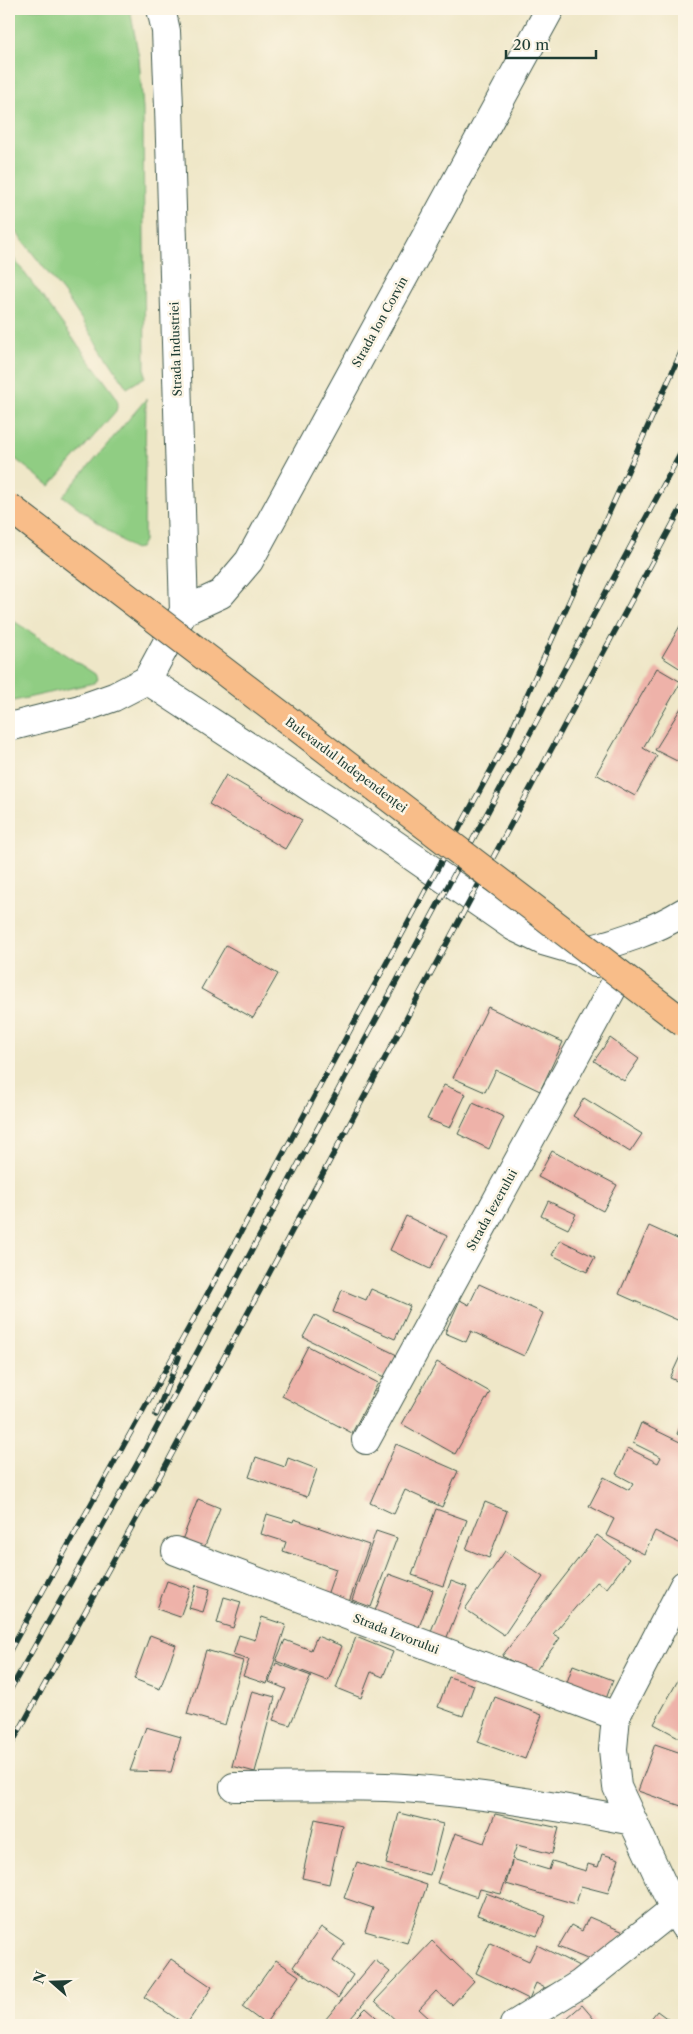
<svg xmlns="http://www.w3.org/2000/svg" width="693" height="2034" font-family="'Libre Caslon Text',serif">
  <rect width="100%" height="100%" fill="#fcf5e5"/>
  <filter id="ink" filterUnits="userSpaceOnUse"><feTurbulence type="fractalNoise" baseFrequency=".02" numOctaves="2"/><feDisplacementMap in="SourceGraphic" scale="10" xChannelSelector="R" yChannelSelector="G"/><feConvolveMatrix kernelMatrix="1 2 1 2 8 2 1 2 1" color-interpolation-filters="sRGB"/></filter>
  <filter id="wash" filterUnits="userSpaceOnUse"><feTurbulence type="fractalNoise" baseFrequency=".0096" numOctaves="4" result="noise"/><feDisplacementMap in="SourceGraphic" scale="20" xChannelSelector="R" yChannelSelector="G"/><feGaussianBlur stdDeviation="1.12" result="paint"/><feColorMatrix in="noise" values="0 0 0 0 0 0 0 0 0 0 0 0 0 0 0 0 0 1.4 0 .05"/><feComposite in="paint" operator="in"/></filter>
  <g filter="url(#wash)">
    <rect width="100%" height="100%" fill="#efe7c8"/>
    <path fill="#90cd83" stroke="#58855c" d="M 9,9 L 130,9 L 139,58 L 143,109 L 145,377 L 127,388 L 66,296 L 9,223 Z
      M 9,252 L 115,395 L 118,403 L 116,411 L 50,486 L 9,454 Z
      M 146,399 L 144,541 L 140,548 L 133,549 L 63,496 Z
      M 9,618 L 95,674 L 97,679 L 94,683 L 9,702 Z"/>
    <g id="blocks">
      <path fill="#eeb2a9" d="M 684,619 L 684,671 L 662,657 Z
        M 657,668 L 681,682 L 643,748 L 657,756 L 635,796 L 596,774 Z
        M 684,703 L 684,750 L 677,761 L 655,750 Z
        M 226,775 L 302,820 L 285,849 L 209,804 Z
        M 226,945 L 278,974 L 253,1018 L 201,989 Z
        M 488,1007 L 563,1042 L 540,1091 L 496,1070 L 485,1092 L 453,1078 Z
        M 610,1038 L 639,1059 L 624,1081 L 594,1061 Z
        M 444,1085 L 466,1094 L 450,1128 L 427,1119 Z
        M 584,1098 L 642,1134 L 630,1152 L 573,1116 Z
        M 473,1103 L 504,1117 L 489,1149 L 458,1134 Z
        M 552,1151 L 617,1185 L 603,1211 L 538,1177 Z
        M 548,1201 L 576,1214 L 568,1229 L 541,1216 Z
        M 406,1216 L 447,1236 L 430,1269 L 390,1250 Z
        M 649,1226 L 684,1242 L 684,1323 L 619,1294 Z
        M 560,1240 L 595,1257 L 587,1272 L 552,1255 Z
        M 479,1284 L 543,1313 L 524,1356 L 471,1331 L 466,1342 L 445,1333 L 460,1300 L 469,1305 Z
        M 371,1289 L 410,1306 L 395,1339 L 333,1312 L 342,1290 L 366,1300 Z
        M 315,1315 L 397,1355 L 386,1378 L 303,1337 Z
        M 308,1346 L 378,1383 L 352,1433 L 282,1396 Z
        M 684,1348 L 684,1384 L 670,1378 Z
        M 437,1362 L 490,1392 L 455,1454 L 402,1424 Z
        M 684,1417 L 684,1438 L 677,1434 Z
        M 641,1423 L 684,1444 L 684,1543 L 683,1545 L 655,1531 L 644,1554 L 606,1535 L 614,1519 L 589,1506 L 604,1477 L 629,1490 L 633,1483 L 616,1474 L 628,1448 L 658,1463 L 661,1457 L 633,1443 Z
        M 396,1444 L 458,1471 L 442,1507 L 405,1490 L 394,1514 L 370,1503 Z
        M 256,1457 L 285,1467 L 288,1458 L 317,1469 L 307,1497 L 249,1477 Z
        M 198,1499 L 220,1508 L 204,1548 L 182,1540 Z
        M 485,1502 L 507,1511 L 489,1558 L 466,1549 Z
        M 436,1509 L 467,1520 L 443,1586 L 412,1575 Z
        M 267,1514 L 293,1522 L 294,1519 L 369,1545 L 348,1605 L 326,1598 L 336,1569 L 283,1551 L 286,1542 L 261,1534 Z
        M 376,1531 L 397,1538 L 371,1607 L 352,1600 Z
        M 597,1535 L 629,1559 L 607,1588 L 597,1582 L 553,1634 L 560,1638 L 534,1673 L 502,1656 Z
        M 505,1551 L 543,1577 L 504,1635 L 465,1609 Z
        M 389,1574 L 433,1590 L 419,1627 L 375,1611 Z
        M 167,1581 L 190,1589 L 180,1617 L 157,1609 Z
        M 451,1581 L 467,1587 L 445,1642 L 429,1636 Z
        M 196,1585 L 210,1589 L 203,1612 L 189,1608 Z
        M 224,1597 L 241,1602 L 233,1628 L 217,1623 Z
        M 262,1617 L 286,1625 L 267,1684 L 243,1676 L 249,1660 L 233,1655 L 239,1635 L 255,1640 Z
        M 150,1635 L 176,1645 L 160,1689 L 134,1679 Z
        M 317,1636 L 342,1646 L 328,1681 L 276,1661 L 285,1640 L 311,1650 Z
        M 356,1637 L 393,1652 L 383,1677 L 371,1672 L 361,1698 L 336,1688 Z
        M 206,1650 L 243,1661 L 225,1725 L 187,1714 Z
        M 276,1663 L 311,1676 L 290,1725 L 273,1720 L 286,1689 L 269,1682 Z
        M 573,1665 L 613,1680 L 606,1699 L 566,1685 Z
        M 683,1671 L 684,1672 L 684,1740 L 654,1724 Z
        M 449,1677 L 474,1685 L 463,1716 L 438,1707 Z
        M 252,1691 L 275,1697 L 255,1772 L 232,1766 Z
        M 495,1697 L 542,1715 L 525,1759 L 478,1742 Z
        M 146,1727 L 181,1737 L 171,1772 L 130,1771 Z
        M 655,1744 L 684,1754 L 684,1807 L 638,1791 Z
        M 399,1813 L 443,1824 L 430,1875 L 386,1864 Z
        M 495,1814 L 559,1828 L 552,1854 L 517,1845 L 512,1859 L 549,1870 L 552,1861 L 586,1871 L 588,1864 L 598,1867 L 602,1854 L 619,1859 L 608,1893 L 581,1886 L 576,1904 L 506,1884 L 512,1861 L 501,1894 L 480,1889 L 477,1897 L 437,1883 L 455,1833 L 484,1843 Z
        M 315,1819 L 342,1825 L 329,1884 L 302,1878 Z
        M 357,1862 L 427,1885 L 407,1943 L 365,1931 L 373,1908 L 344,1898 Z
        M 486,1893 L 546,1916 L 537,1936 L 477,1915 Z
        M 589,1917 L 626,1933 L 592,1961 L 558,1947 L 571,1925 L 582,1931 Z
        M 321,1927 L 345,1943 L 333,1961 L 353,1975 L 338,1998 L 293,1967 Z
        M 432,1941 L 474,1981 L 452,2005 L 436,1991 L 419,2009 L 430,2019 L 424,2025 L 401,2025 L 375,2001 Z
        M 490,1943 L 529,1961 L 537,1945 L 585,1969 L 545,1988 L 536,1983 L 529,1999 L 476,1973 Z
        M 171,1959 L 212,1987 L 186,2025 L 144,1997 Z
        M 276,1960 L 299,1976 L 265,2024 L 242,2007 Z
        M 375,1960 L 390,1972 L 345,2025 L 332,2025 L 325,2020 Z
        M 582,2005 L 599,2025 L 561,2025 L 560,2024 Z
        M 366,2008 L 385,2025 L 349,2025 Z
        M 657,2011 L 676,2025 L 646,2025 Z"/>
    </g>
  </g>
  <g filter="url(#ink)">
    <use href="#blocks" fill-opacity="0" stroke="#3e564a" stroke-width="1"/>
    <g fill="none" stroke-linecap="round" stroke-linejoin="round">
      <defs>
        <path id="minor" d="M 184,611 L 221,594 L 249,561 L 550,9
          M 147,680 L 184,611 L 169,107 L 166,31 L 161,9
          M 147,680 L 354,816 L 514,927 L 543,941 L 581,952 L 595,963
          M 9,727 L 80,709 L 114,697 L 147,680
          M 581,952 C 618,942 652,932 684,912
          M 366,1440 L 617,980
          M 176,1551 L 616,1716
          M 684,1585 L 616,1716 L 613,1749 L 617,1787 L 674,1909 L 684,1926
          M 234,1787 C 285,1787 335,1785 386,1787 C 469,1791 552,1805 633,1821
          M 514,2025 L 580,1984 L 674,1909"/>
      </defs>
      <use href="#minor" stroke="#3e564a" stroke-width="30"/>
      <use href="#minor" stroke="#fff" stroke-width="28"/>
      <defs>
        <path id="rail" d="M 156,1415 L 179,1357
          M 9,1652 L 197,1313 L 505,744 L 684,346
          M 9,1692 L 137,1464 L 684,447
          M 9,1749 L 160,1476 L 684,503"/>
      </defs>
      <use href="#rail" stroke="#1f3d34" stroke-width="5.5"/>
      <use href="#rail" stroke="#fcf5e5" stroke-width="4" stroke-dasharray="11" stroke-linecap="butt"/>
      <defs>
        <path id="major-bridge" d="M 9,507 L 684,1023"/>
      </defs>
      <use href="#major-bridge" stroke="#3e564a" stroke-width="30" stroke-linecap="butt"/>
      <use href="#major-bridge" stroke="#f8bd89" stroke-width="28"/>
    </g>
  </g>
  <g text-anchor="middle" stroke-width="5" stroke-linejoin="round" paint-order="stroke">
    <g font-size="12" fill="#1f3d34" stroke="#fcf5e5">
      <text transform="translate(380 322) rotate(-61)" y="4">Strada Ion Corvin</text>
      <text transform="translate(176 349) rotate(-92)" y="4">Strada Industriei</text>
      <text transform="translate(346 765) rotate(37)" y="4">Bulevardul Independenței</text>
      <text transform="translate(492 1210) rotate(-61)" y="4">Strada Iezerului</text>
      <text transform="translate(396 1634) rotate(21)" y="4">Strada Izvorului</text>
    </g>
  </g>
  <rect width="693" height="2034" fill="none" stroke="#fcf5e5" stroke-width="30"/>
  <g transform="translate(52 1982) rotate(290)" stroke="#fcf5e5" stroke-width="4" paint-order="stroke">
  <path d="M0-4L9 19L0 12L-9 19Z" fill="#1f3d34"/>
  <text y="-8" font-size="14" font-weight="bold" text-anchor="middle" fill="#1f3d34">N</text>
  </g>
  <path d="M506 50v8h90v-8" fill="none" stroke="#1f3d34" stroke-width="2.5"/>
  <text x="513" y="50" font-size="15" fill="#1f3d34" stroke="#fcf5e5" stroke-width="4" paint-order="stroke">20 m</text>
</svg>
